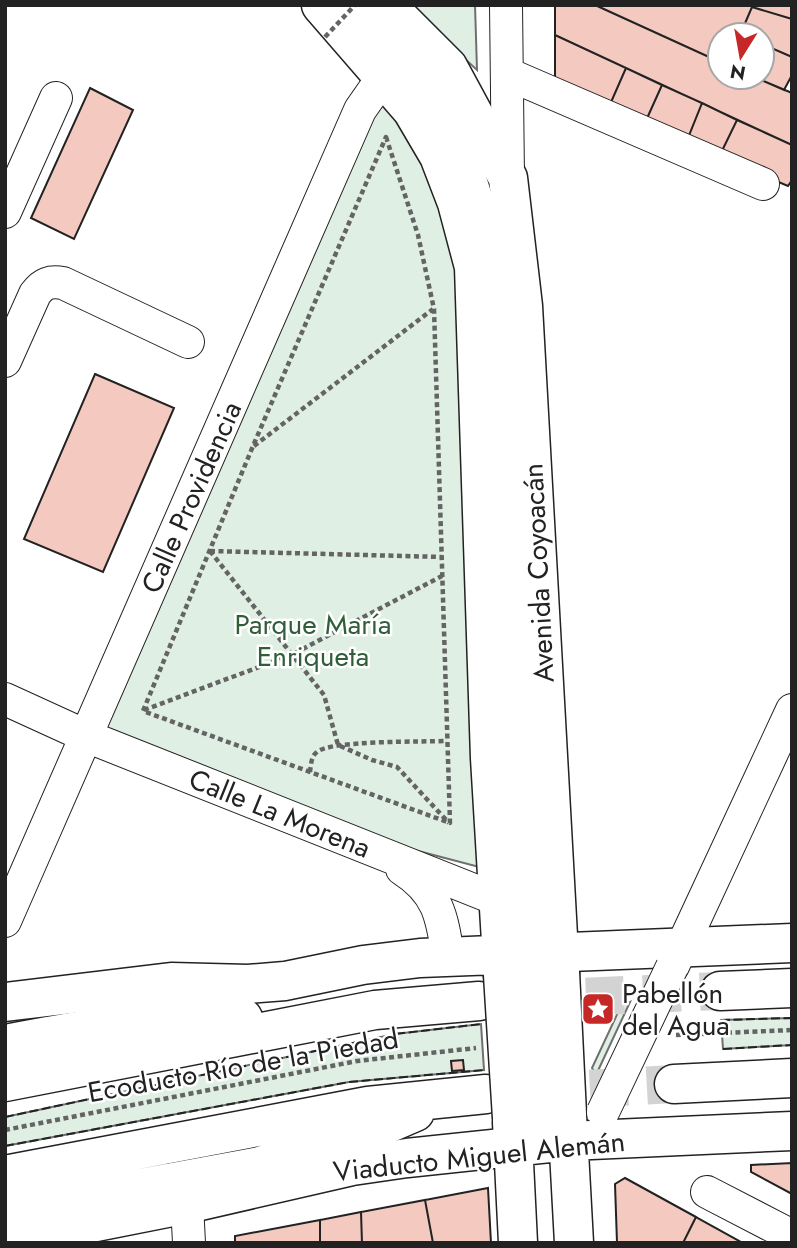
<svg xmlns="http://www.w3.org/2000/svg" width="797" height="1248" font-family="Jost,sans-serif">
  <rect width="100%" height="100%" fill="#fff"/>
  <path fill="#e0efe3" stroke="#6f6f6f" stroke-width="2" d="M 406,5 L 475,5 L 477,70 Z
    M 382,93 L 417,146 L 450,216 L 466,300 L 483,868 L 403,847 L 95,732 Z
    M 630,1002 L 596,1075 L 592,1068 L 621,1006 Z
    M 792,1018 L 792,1045 L 723,1049 L 721,1020 Z
    M 481,1024 L 484,1070 L 349,1082 L 5,1146 L 5,1117 L 395,1034 Z"/>
  <path fill="#f3c9c0" stroke="#222" stroke-width="2" d="M 555,5 L 595,5 L 720,62 L 720,77 L 754,77 L 792,93 L 792,145 L 555,35 Z
    M 595,5 L 749,5 L 752,7 L 740,35 L 720,35 L 720,62 Z
    M 753,5 L 792,5 L 792,19 L 752,7 Z
    M 752,7 L 792,19 L 792,57 L 762,44 L 762,35 L 740,35 Z
    M 555,35 L 626,68 L 608,109 L 555,87 Z
    M 762,44 L 792,57 L 792,75 L 784,90 L 754,77 L 762,77 Z
    M 626,68 L 662,85 L 644,125 L 608,109 Z
    M 662,85 L 702,103 L 686,143 L 644,125 Z
    M 90,88 L 133,110 L 74,239 L 31,218 Z
    M 702,103 L 737,120 L 719,157 L 686,143 Z
    M 737,120 L 792,145 L 792,180 L 788,186 L 719,157 Z
    M 95,374 L 174,408 L 103,572 L 24,539 Z
    M 463,1060 L 464,1070 L 452,1071 L 451,1061 Z
    M 792,1163 L 792,1194 L 751,1172 L 751,1165 Z
    M 625,1178 L 696,1217 L 683,1243 L 617,1243 L 615,1184 Z
    M 488,1188 L 491,1243 L 433,1243 L 425,1200 Z
    M 425,1200 L 433,1243 L 362,1243 L 361,1212 Z
    M 361,1212 L 362,1243 L 320,1243 L 320,1220 Z
    M 696,1217 L 743,1243 L 683,1243 Z
    M 320,1220 L 320,1243 L 235,1243 L 235,1236 Z"/>
  <g fill="none" stroke-linecap="round" stroke-linejoin="round">
    <path stroke="#d3d3d3" stroke-width="38" stroke-dasharray="38 19" stroke-linecap="butt" d="M 529,999 L 720,991
      M 533,1092 L 674,1084"/>
    <defs>
      <path id="minor" d="M 351,5 C 373,28 397,51 417,77 C 459,134 482,203 494,272 L 527,974
        M 506,5 L 508,178
        M 508,74 L 763,184
        M 5,212 L 56,98
        M 5,361 L 35,294 C 43,283 50,281 63,283 L 188,342
        M 5,699 L 86,736 L 519,908
        M 402,869 C 438,892 442,916 448,956
        M 5,921 L 360,110 L 383,77
        M 673,966 L 792,710
        M 707,1192 L 792,1236
        M 187,1204 L 189,1243"/>
      <path id="major" d="M 321,5 L 412,110 L 439,156 L 457,203 L 474,267 L 490,758 L 503,975
        M 386,5 L 448,67 L 508,178 L 523,306 L 560,972
        M 5,1002 L 171,982 L 248,984 L 285,981 L 363,965 L 420,958 L 792,943
        M 567,1115 L 574,1243
        M 512,1122 L 518,1243
        M 5,1240 L 187,1204 L 352,1166 L 407,1158 L 569,1141 L 792,1131"/>
      <path id="highway" d="M 720,991 L 792,988
        M 5,1044 C 84,1029 162,1014 243,1018
        M 5,1082 L 375,1010 L 479,1001
        M 674,1084 L 792,1078
        M 5,1175 L 368,1106 L 486,1094
        M 5,1213 L 260,1166 L 364,1134 L 415,1112"/>
    </defs>
    <use href="#minor" stroke="#222" stroke-width="34"/>
    <use href="#major" stroke="#222" stroke-width="41"/>
    <use href="#highway" stroke="#222" stroke-width="41"/>
    <path stroke="#646464" stroke-width="4.5" stroke-dasharray="5 3.5" stroke-linecap="butt" d="M 386,137 L 418,235 L 434,309 L 450,823 L 143,711 L 253,446 Z
      M 254,446 L 433,309
      M 210,551 L 324,695 L 338,745 L 372,760 L 397,767 L 449,823
      M 210,551 L 442,557
      M 144,710 L 291,655 L 442,576
      M 310,772 C 311,765 311,756 317,752 C 330,740 425,742 447,741
      M 676,1035 L 792,1030
      M 5,1130 L 357,1061 L 476,1048"/>
    <use href="#minor" stroke="#fff" stroke-width="32"/>
    <use href="#major" stroke="#fff" stroke-width="38"/>
    <use href="#highway" stroke="#fff" stroke-width="38"/>
    <defs>
      <path id="minor-bridge" d="M 527,974 L 538,1116
        M 603,1112 L 672,967"/>
      <path id="major-bridge" d="M 560,972 L 567,1114
        M 503,975 L 512,1118"/>
    </defs>
    <use href="#minor-bridge" stroke="#222" stroke-width="34" stroke-linecap="butt"/>
    <use href="#major-bridge" stroke="#222" stroke-width="41" stroke-linecap="butt"/>
    <path stroke="#646464" stroke-width="4.5" stroke-dasharray="5 3.5" stroke-linecap="butt" d="M 325,37 L 355,5"/>
    <use href="#minor-bridge" stroke="#fff" stroke-width="32"/>
    <use href="#major-bridge" stroke="#fff" stroke-width="38"/>
    <path stroke="#222" stroke-width="2" stroke-dasharray="9 3.5" stroke-linecap="butt" d="M 721,1020 L 792,1018
      M 723,1049 L 792,1045
      M 5,1117 L 395,1034 L 481,1024
      M 5,1146 L 349,1082 L 484,1070"/>
  </g>
  <defs>
    <symbol id="sight-square" viewBox="-11 -11 22 22"><rect x="-9" y="-9" width="18" height="18" rx="4" fill="#c62828" stroke="#fff"/><path d="M0-6L1.8-2.2L6-1.7L2.9 1.2L3.7 5.4L0 3.3L-3.7 5.4L-2.9 1.2L-6-1.7L-1.8-2.2Z" fill="#fff"/></symbol>
  </defs>
  <g fill-rule="evenodd">
    <use href="#sight-square" x="579" y="990" width="38" height="38"/>
  </g>
  <g text-anchor="middle" stroke-width="5" stroke-linejoin="round" paint-order="stroke">
    <g font-size="28" fill="#222" stroke="#fff">
      <text transform="translate(191 497) rotate(-66)" y="10">Calle Providencia</text>
      <text transform="translate(538 573) rotate(-93)" y="10">Avenida Coyoacán</text>
      <text transform="translate(280 813) rotate(22)" y="10">Calle La Morena</text>
      <text transform="translate(243 1065) rotate(-10)" y="10">Ecoducto Río de la Piedad</text>
      <text transform="translate(479 1156) rotate(-6)" y="10">Viaducto Miguel Alemán</text>
    </g>
    <g font-size="28" fill="#2f5e38" stroke="#fff">
      <text x="313" y="634">Parque María<tspan x="313" dy="32">Enriqueta</tspan></text>
    </g>
    <g font-size="28" fill="#222" stroke="#fff" text-anchor="start">
      <text x="622" y="1003">Pabellón<tspan x="622" dy="32">del Agua</tspan></text>
    </g>
  </g>
  <rect width="797" height="1248" fill="none" stroke="#222222" stroke-width="14"/>
  <g transform="translate(741 56) rotate(191)"><circle r="33" fill="#ffffff" stroke="#a7a7a7" stroke-width="2"/>
  <path d="M0-5L12 26L0 18L-12 26Z" fill="#c62828"/>
  <text y="-10" font-size="19" font-weight="bold" text-anchor="middle" fill="#222222">N</text>
  </g>
</svg>
